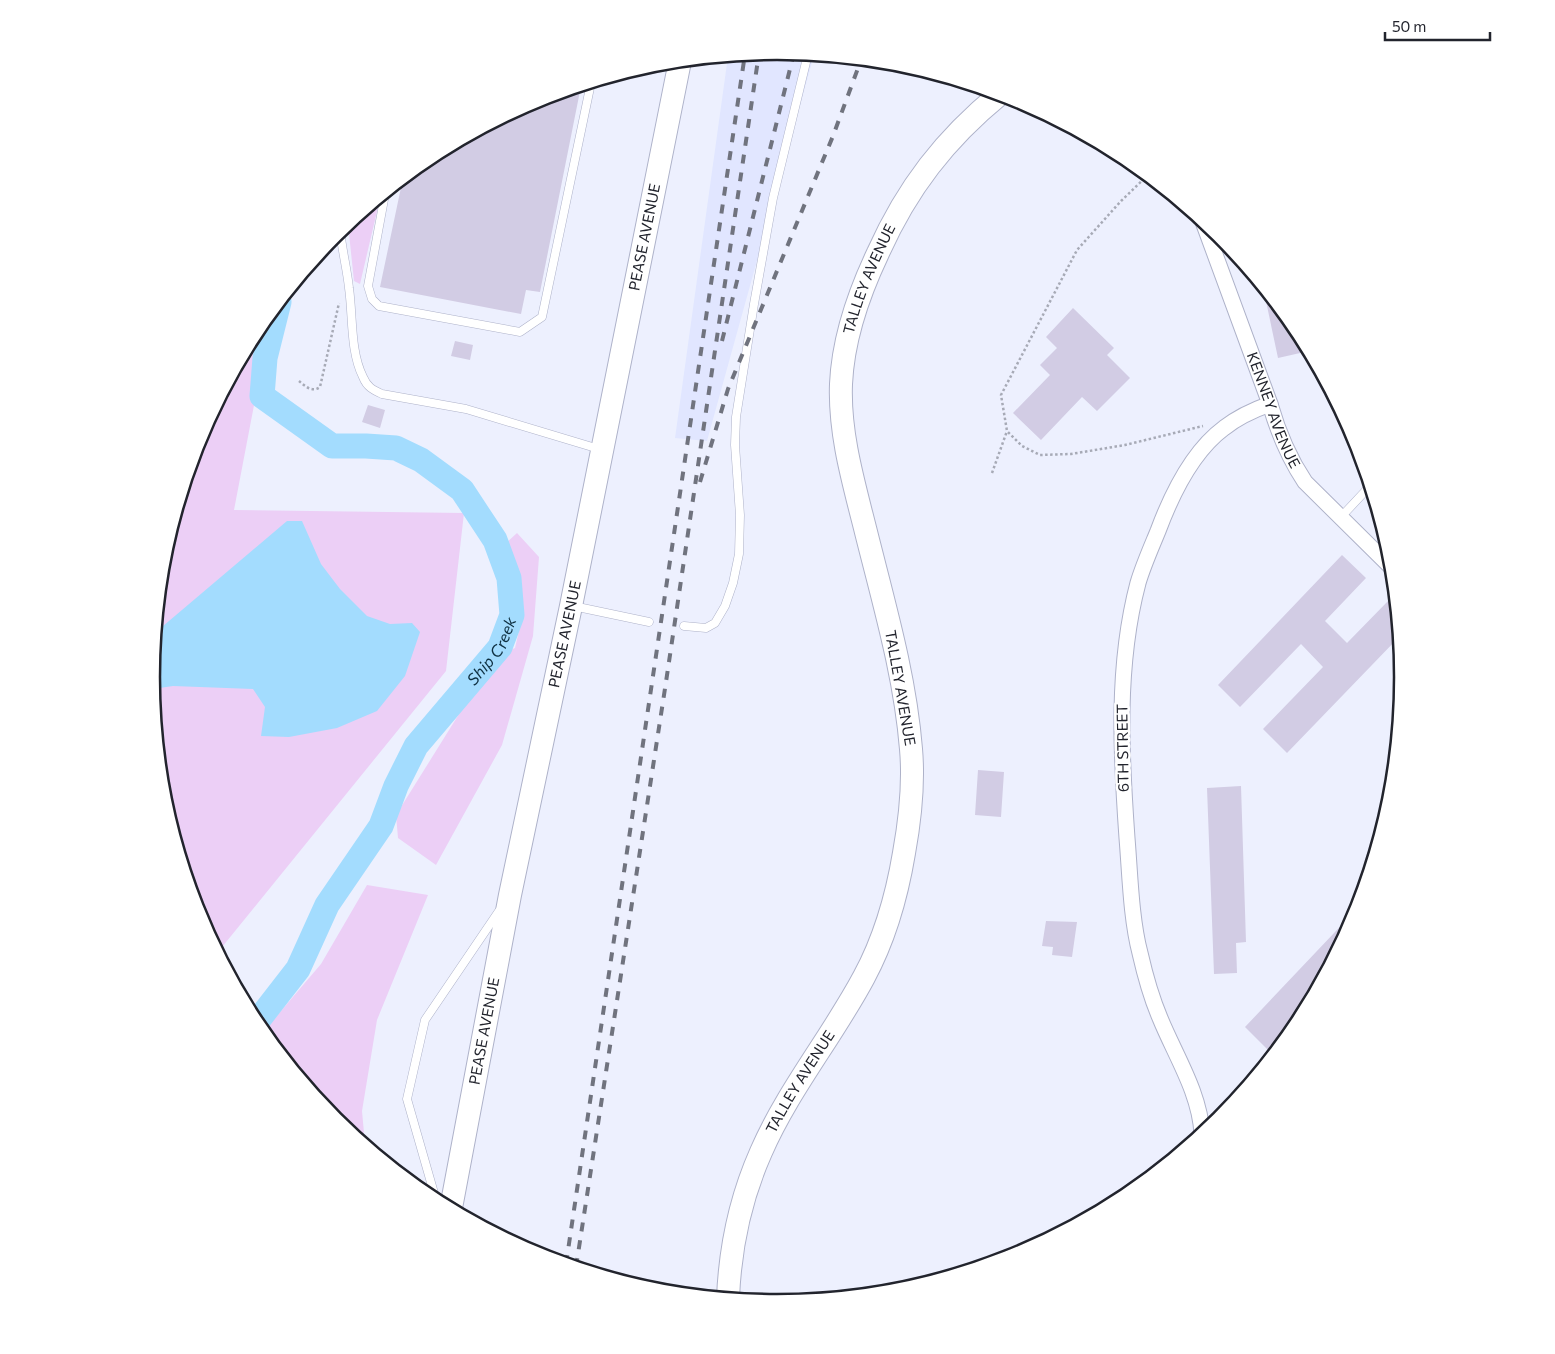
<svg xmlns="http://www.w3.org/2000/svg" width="1555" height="1354" font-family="Commissioner,sans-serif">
  <rect width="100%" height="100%" fill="#edf0fe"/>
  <path fill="#e1e6ff" d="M 778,51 L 814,55 L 707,441 L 675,438 L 728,56 Z"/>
  <path fill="#eccff6" d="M 377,200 L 378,207 L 360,284 L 354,281 L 348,224 Z
    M 272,311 L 234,510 L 464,513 L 446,671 L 218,952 L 199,916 L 164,799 L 152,677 L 164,555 L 199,437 L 257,329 Z
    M 517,533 L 539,557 L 533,636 L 502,745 L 436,865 L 398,838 L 396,815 L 464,706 L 499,655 L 515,648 L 521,622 L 521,579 L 506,543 Z
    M 367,885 L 428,895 L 377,1020 L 362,1111 L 365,1144 L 335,1119 L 263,1032 L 321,964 Z"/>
  <path fill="#a3dcfe" d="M 287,521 L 302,521 L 321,564 L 340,589 L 367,616 L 390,624 L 412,623 L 420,632 L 405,676 L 377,711 L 337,728 L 289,737 L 261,736 L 265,707 L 253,689 L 173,686 L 153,689 L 152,677 L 156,632 Z"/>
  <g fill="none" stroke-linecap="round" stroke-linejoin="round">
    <path stroke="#a3dcfe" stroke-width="25" id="s1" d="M 256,1023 L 298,969 L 327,905 L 381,826 L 396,786 L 416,746 L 500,647 L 512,615 L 509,578 L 495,540 L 462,490 L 421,460 L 396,448 L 366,446 L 332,446 L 262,396 L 265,358 L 279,302"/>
  </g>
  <path fill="#d2cce4" d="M 581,86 L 540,292 L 526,290 L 521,314 L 380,287 L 403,178 L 430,157 L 538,99 Z
    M 1263,287 L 1298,330 L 1309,351 L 1278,358 Z
    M 1073,308 L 1114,348 L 1107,355 L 1130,378 L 1097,411 L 1082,397 L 1041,440 L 1013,413 L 1050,375 L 1040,365 L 1057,348 L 1046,337 Z
    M 455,341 L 473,345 L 470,360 L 451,356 Z
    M 368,405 L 385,410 L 380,428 L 362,422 Z
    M 1342,555 L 1366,578 L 1325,621 L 1347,643 L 1389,600 L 1396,607 L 1399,637 L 1287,753 L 1263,729 L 1323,667 L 1301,644 L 1240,707 L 1218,685 Z
    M 978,770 L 1004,772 L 1001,817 L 975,815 Z
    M 1241,786 L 1246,942 L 1236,943 L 1237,973 L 1214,974 L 1207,788 Z
    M 1353,913 L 1356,917 L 1304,1013 L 1268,1050 L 1245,1027 Z
    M 1046,921 L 1077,922 L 1072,957 L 1052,955 L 1053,947 L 1042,946 Z"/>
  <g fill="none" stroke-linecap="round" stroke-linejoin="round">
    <defs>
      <path id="lane" d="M 385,194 L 368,286 L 372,299 L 379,306 L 520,332 L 542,317 L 591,83
        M 340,230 C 342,250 347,269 349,288 C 353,316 350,351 363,377 C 367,387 373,390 382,394 L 466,409 L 599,449
        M 1341,517 L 1370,486
        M 573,606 L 649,622
        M 684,626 L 706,628 L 715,623 L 725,606 L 733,583 L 739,554 L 740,515 L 735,445 L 736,417 L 754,304 L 773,198 L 808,54
        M 436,1200 L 407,1099 L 425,1020 L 499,911"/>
      <g id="street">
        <path id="s2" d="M 1202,219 L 1270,404 C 1278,432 1289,458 1305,482 L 1393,569"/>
        <path d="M 1202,1134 C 1200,1093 1175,1055 1160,1018 C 1151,997 1145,975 1140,953 C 1131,919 1130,874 1127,838 C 1121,754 1116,666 1138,583 C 1143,566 1151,548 1158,531 C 1171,496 1193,451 1224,428 C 1238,417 1253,410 1270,404"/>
      </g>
      <g id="secondary">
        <path id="s3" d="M 451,1208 L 510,895 L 571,606 L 680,61"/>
        <path id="s4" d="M 728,1298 C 730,1249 741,1197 761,1152 C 788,1090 832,1037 864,977 C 884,940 897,895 904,853 C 910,820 914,783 911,749 C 905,675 884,604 866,532 C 854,484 839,434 841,384 C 843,339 859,293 878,253 C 907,188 945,139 1000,94"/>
      </g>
    </defs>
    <use href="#lane" stroke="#aeb2c9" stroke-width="9"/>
    <use href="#street" stroke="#aeb2c9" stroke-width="17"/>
    <use href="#secondary" stroke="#aeb2c9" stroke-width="24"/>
    <path stroke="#a7aab6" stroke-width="2.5" stroke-dasharray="2.5 2.5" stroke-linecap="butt" d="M 1148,175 L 1121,201 L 1077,250 L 1001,395 L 1007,431 L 1022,446 L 1040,455 L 1071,454 L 1125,445 L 1203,426
      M 299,381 C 305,386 312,393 320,387 L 339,303
      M 992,473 L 1007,431"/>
    <use href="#lane" stroke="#fff" stroke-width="8"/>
    <use href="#street" stroke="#fff" stroke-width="15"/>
    <use href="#secondary" stroke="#fff" stroke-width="22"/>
    <path stroke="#70737e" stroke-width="4" stroke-dasharray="9 9" stroke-linecap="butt" d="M 722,341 L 794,53
      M 700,482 L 728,389 L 833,136 L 861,60
      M 566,1264 L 745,54
      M 576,1267 L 666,682 L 759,53"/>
  </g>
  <g text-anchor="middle" stroke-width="5" stroke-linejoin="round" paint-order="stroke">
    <g font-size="15" fill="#22242d" stroke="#fff">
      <text dy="5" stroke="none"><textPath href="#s3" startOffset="990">PEASE AVENUE</textPath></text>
      <text dy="5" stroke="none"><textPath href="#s4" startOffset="1071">TALLEY AVENUE</textPath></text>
      <text dy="5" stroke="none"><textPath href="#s2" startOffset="204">KENNEY AVENUE</textPath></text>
      <text dy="5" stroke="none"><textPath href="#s3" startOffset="585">PEASE AVENUE</textPath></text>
      <text transform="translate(900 688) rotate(80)" y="5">TALLEY AVENUE</text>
      <text transform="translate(1123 748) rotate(-91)" y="5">6TH STREET</text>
      <text dy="5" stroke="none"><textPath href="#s3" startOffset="180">PEASE AVENUE</textPath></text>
      <text dy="5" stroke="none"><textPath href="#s4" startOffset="231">TALLEY AVENUE</textPath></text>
    </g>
    <g font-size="16" font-style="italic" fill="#0e3041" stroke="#fff">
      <text dy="6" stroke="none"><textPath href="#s1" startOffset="444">Ship Creek</textPath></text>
    </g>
  </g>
  <path d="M0 0H1555V1354H0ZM160 677a617 617 0 1 1 1234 0a617 617 0 1 1-1234 0Z" fill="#fff" fill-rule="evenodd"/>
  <path fill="none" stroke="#22242d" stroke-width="2.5" d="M160 677a617 617 0 1 1 1234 0a617 617 0 1 1-1234 0Z"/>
  <path d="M1385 32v8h105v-8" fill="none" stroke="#22242d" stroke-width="2.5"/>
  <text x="1392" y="32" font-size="15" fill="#22242d" stroke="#ffffff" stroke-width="4" paint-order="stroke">50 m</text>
</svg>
